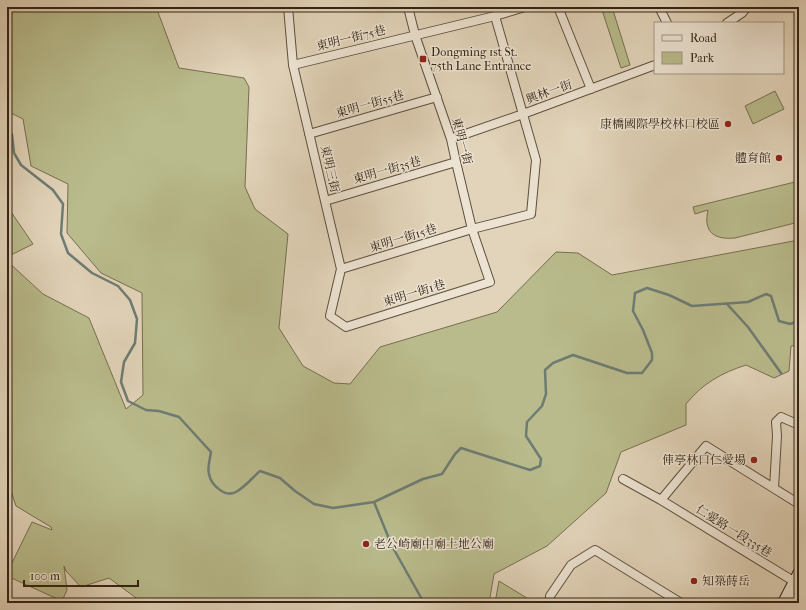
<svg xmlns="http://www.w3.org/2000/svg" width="806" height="610" font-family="'IM FELL French Canon','Noto Serif TC',serif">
  <rect width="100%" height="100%" fill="#e2d4ba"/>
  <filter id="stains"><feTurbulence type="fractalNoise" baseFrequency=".005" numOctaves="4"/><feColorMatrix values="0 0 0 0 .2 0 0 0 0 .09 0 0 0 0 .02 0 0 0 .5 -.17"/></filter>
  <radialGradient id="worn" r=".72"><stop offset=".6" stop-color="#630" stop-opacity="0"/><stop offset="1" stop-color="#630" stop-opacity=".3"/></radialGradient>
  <path fill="#b9bb8c" stroke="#766f50" d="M 7,7 L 156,7 L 179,68 L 244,78 L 249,87 L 245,187 L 255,209 L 288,234 L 279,328 L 303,366 L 334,383 L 350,384 L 380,347 L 497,312 L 556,252 L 578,253 L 612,275 L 799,240 L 799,345 L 791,346 L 789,371 L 774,378 L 746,365 C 721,373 702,384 686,404 L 686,425 L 621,452 L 606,493 L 547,546 L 494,574 L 489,603 L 143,603 L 109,578 L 81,587 L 66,571 L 64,566 L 67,590 L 62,601 L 7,576 L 7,573 L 32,522 L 52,530 L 51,527 L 16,506 L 7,479 L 7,261 L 43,294 L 89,318 L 126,409 L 143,395 L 142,293 L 101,273 L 67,233 L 68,184 L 31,166 L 23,119 L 7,111 Z
    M 601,7 L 612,7 L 630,65 L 621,68 Z
    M 775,91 L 784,109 L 753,124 L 745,106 Z
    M 799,181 L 799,222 L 735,238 C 714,240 703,232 708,210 L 695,214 L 693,207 Z
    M 7,206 L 33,244 L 7,257 Z
    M 499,581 L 535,603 L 495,603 Z"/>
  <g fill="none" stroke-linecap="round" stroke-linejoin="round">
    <path stroke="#6e7c73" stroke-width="2.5" d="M 7,127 L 12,135 L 14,153 L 21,165 L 53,190 L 63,204 L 61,234 L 68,253 L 92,273 L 118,286 L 130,300 L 137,319 L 135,343 L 124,362 L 121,382 L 128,401 L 146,410 L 159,411 L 179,417 L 211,452 C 210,459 207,468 209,474 C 211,485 225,498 236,492 C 245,487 253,477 260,471 L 280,478 L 295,491 L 314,504 L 333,508 L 374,502 L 423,479 L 442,474 L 455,454 L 461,448 L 530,470 L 540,466 L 541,459 L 526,436 L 527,422 L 542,406 L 546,394 L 545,370 L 553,363 L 573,355 L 627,373 L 642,373 L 652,360 L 652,353 L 643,330 L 633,311 L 635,293 L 647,288 L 669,295 L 692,306 L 748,302 L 766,294 L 771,296 L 779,321 L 790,324 L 799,321
      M 727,304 L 748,327 L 781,373
      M 374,502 L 392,546 L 424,603"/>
    <defs>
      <path id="street" d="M 288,7 L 293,65 L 341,269 L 330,316 L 346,327 L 490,282 L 472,229 L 456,162 L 451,139 L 415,35 L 408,7
        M 558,7 L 591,89
        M 659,7 L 667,23
        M 727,23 L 742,13 L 747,7
        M 293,65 L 495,16 L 525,7
        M 309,134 L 437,97
        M 451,139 L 523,114 L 655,65
        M 325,201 L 456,162
        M 341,269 L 472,229 L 531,214 L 536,160 L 495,16
        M 623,479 L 661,500 L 795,582
        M 774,488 L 777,436 L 776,422 L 781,417 L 799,425
        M 661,500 L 706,446 L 799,504
        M 7,568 L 7,570
        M 786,598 L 797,603
        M 552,603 L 550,602 L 550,596 L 571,565 L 595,550 L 681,603"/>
      <path id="secondary" d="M 784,603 L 799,574"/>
    </defs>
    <use href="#street" stroke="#5f4f3e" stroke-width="10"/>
    <use href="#secondary" stroke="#332314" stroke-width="14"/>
    <use href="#street" stroke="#ece3d2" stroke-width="8"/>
    <use href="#secondary" stroke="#ece3d2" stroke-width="12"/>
  </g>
  <g fill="#8f2418" stroke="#ece3d2" stroke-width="1.5">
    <rect x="419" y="55" width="8" height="8" rx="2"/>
    <circle cx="728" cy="124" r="4"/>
    <circle cx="779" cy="158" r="4"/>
    <circle cx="754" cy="460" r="4"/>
    <circle cx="366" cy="544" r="4"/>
    <circle cx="694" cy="581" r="4"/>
  </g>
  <g text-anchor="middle" stroke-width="3" stroke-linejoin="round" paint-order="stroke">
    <g font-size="12" fill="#332314" stroke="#ece3d2">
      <text transform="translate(351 38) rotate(-14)" y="4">東明一街75巷</text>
      <text transform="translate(549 92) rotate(-20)" y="4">興林一街</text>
      <text transform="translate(370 104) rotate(-16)" y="4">東明一街55巷</text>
      <text transform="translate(462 141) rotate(75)" y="4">東明一街</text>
      <text transform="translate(330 169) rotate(77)" y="4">東明三街</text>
      <text transform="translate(387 170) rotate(-16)" y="4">東明一街35巷</text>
      <text transform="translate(403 238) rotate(-17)" y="4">東明一街15巷</text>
      <text transform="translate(414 293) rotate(-17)" y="4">東明一街1巷</text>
      <text transform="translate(734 531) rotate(32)" y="4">仁愛路一段335巷</text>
    </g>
    <g font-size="12" fill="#332314" stroke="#ece3d2" text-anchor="start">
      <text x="431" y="56">Dongming 1st St.<tspan x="431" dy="14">75th Lane Entrance</tspan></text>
      <text x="720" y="128" text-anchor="end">康橋國際學校林口校區</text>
      <text x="771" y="162" text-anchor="end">體育館</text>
      <text x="746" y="464" text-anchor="end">俥亭林口仁愛場</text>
      <text x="374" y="548">老公崎廟中廟土地公廟</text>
      <text x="702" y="585">知築蒔岳</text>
    </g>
  </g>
  <rect width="806" height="610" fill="none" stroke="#e2d4ba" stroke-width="24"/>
  <rect x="8" y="8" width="790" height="594" fill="none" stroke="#332314" stroke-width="2"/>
  <rect x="12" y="12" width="782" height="586" fill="none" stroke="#332314"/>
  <rect x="654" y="22" width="130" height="52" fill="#ece3d2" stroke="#a29686"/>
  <rect x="662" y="35" width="20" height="6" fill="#ece3d2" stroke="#a29686"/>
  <text x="690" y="42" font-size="12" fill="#332314">Road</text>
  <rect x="662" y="52" width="20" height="12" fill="#b9bb8c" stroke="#a29686"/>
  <text x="690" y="62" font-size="12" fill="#332314">Park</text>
  <path d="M24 580v6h114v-6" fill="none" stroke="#332314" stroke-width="2"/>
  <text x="30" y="580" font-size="12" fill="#332314" stroke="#ece3d2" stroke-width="3" paint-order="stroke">100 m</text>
  <rect width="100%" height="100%" filter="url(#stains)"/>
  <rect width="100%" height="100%" fill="url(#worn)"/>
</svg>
